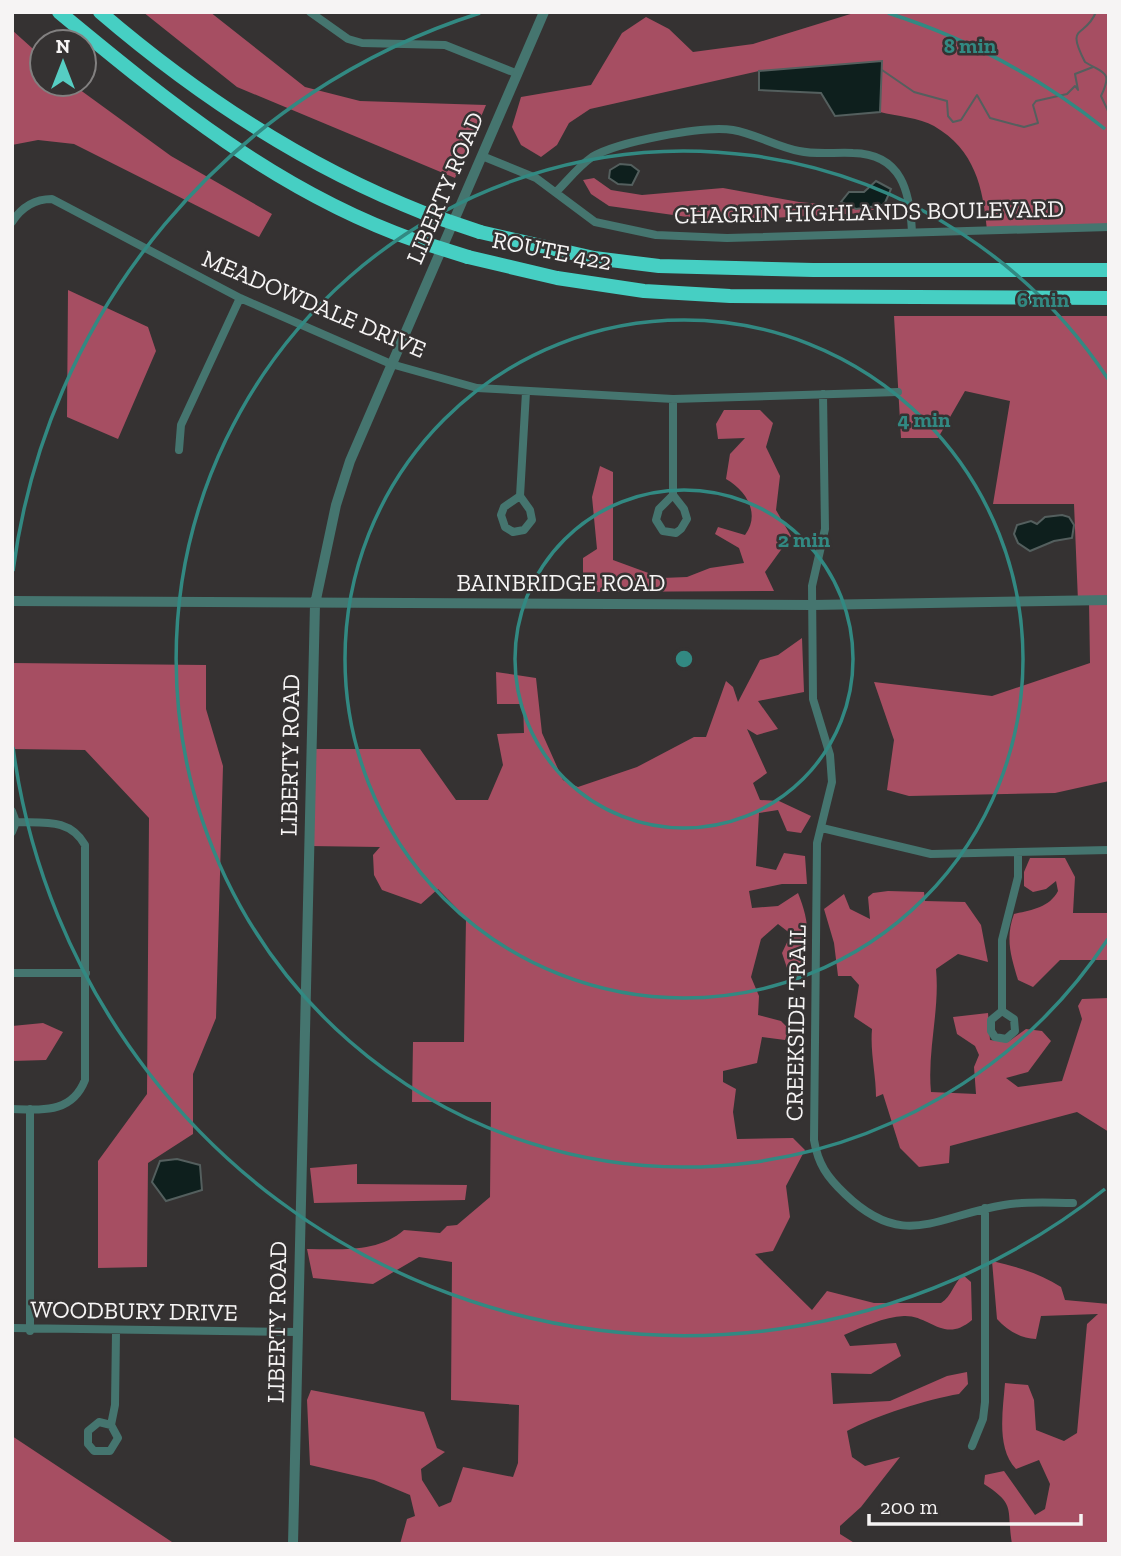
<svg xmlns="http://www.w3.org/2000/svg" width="1121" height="1556" font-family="'Zilla Slab',serif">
  <rect width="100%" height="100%" fill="#353232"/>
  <path fill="#a64e62" d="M 143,12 L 210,12 L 305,87 L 360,101 L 486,105 L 455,178 L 237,87 Z
    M 857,12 L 1109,12 L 1109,227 L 987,230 C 983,187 975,150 934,126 C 920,118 896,116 880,112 L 882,61 L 759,71 L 590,109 L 569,123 L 557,145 L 541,157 L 521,145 L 512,127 L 521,97 L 591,85 L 622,33 L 646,17 L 669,29 L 693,52 L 753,44 Z
    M 12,30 L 42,57 L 42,84 L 72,84 L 171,156 L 272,214 L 259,237 L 74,144 L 38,140 L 12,145 Z
    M 594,178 L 611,190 L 642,195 L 723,188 L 799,202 L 875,209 L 863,213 L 716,221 L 609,206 L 591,194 L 583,180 Z
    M 68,290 L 148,327 L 156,351 L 118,439 L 67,417 Z
    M 894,316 L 1109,316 L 1109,781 L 1055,793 L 909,796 L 887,790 L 894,740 L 874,682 L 992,696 L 1090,663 L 1089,601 L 1078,601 L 1074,504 L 993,504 L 1010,401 L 965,391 L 938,438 L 901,438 Z
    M 724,410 L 760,410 L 773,423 L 766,447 L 780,476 L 776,510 L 791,536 L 765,572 L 774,591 L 583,592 L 583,558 L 597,549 L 592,497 L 600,466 L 613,472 L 613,560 L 662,578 L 687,577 L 710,568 L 744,563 L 739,548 L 715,534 L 718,527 L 745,535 C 761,514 746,490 726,479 L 730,454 L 745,438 L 718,439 L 716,424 Z
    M 802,638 L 804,692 L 758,701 L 778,729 L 757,735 L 747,729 L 767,773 L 753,783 L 760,800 L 779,801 L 811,816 L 801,833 L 787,831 L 778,810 L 759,813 L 756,866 L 776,870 L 784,853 L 805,856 L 807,884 L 782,884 L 749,891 L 752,908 L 778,906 L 798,893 C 811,925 810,944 798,977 L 787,968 L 782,953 L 791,934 L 778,924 L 761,939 L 751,977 L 759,996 L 758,1015 L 781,1021 L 792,1032 L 785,1040 L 762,1037 L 757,1063 L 723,1071 L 723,1082 L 736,1089 L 733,1112 L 737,1139 L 793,1138 L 805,1150 L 786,1186 L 790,1217 L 773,1251 L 755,1254 L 812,1310 L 827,1291 L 874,1303 L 941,1303 C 952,1296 953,1284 963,1275 L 971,1282 L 972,1320 C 944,1344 930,1315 904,1316 C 884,1317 862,1327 844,1335 L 850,1346 L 896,1343 L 901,1356 L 871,1374 L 831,1373 L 833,1404 L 890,1401 L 947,1376 L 967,1372 L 968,1384 L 959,1394 C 928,1399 875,1416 847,1431 L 852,1457 L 865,1466 L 900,1457 L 861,1507 L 840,1526 L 840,1534 L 856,1544 L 400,1544 L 407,1519 L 415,1516 L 410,1495 L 374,1480 L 310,1465 L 307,1400 L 311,1390 L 424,1412 L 437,1448 L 445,1452 L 421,1469 L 422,1480 L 439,1507 L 451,1502 L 463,1467 L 513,1477 L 518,1463 L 519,1405 L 451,1400 L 452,1262 L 419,1257 L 373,1284 L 313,1278 L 307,1249 C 340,1249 378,1253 404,1230 L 440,1233 L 447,1226 L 457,1225 L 490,1197 L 491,1102 L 412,1102 L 413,1042 L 464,1042 L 466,918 L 438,889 L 421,904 L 382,890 L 374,875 L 373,855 L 380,847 L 309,846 L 311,749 L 420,749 L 456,800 L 488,800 L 503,765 L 497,734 L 524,733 L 523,704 L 497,704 L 496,672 L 536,678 L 542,733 L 563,780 L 578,787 L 637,767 L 694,737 L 706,737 L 726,681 L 733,687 L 738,702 L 760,660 L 778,655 Z
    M 12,663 L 206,665 L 206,709 L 223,766 L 216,1018 L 193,1074 L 193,1134 L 148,1163 L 147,1267 L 98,1268 L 98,1161 L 147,1094 L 149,818 L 85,750 L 12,749 Z
    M 1030,858 L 1065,858 L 1075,877 L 1073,913 L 1109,913 L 1109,960 L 1060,960 L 1033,987 L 1018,980 C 1011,956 1005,939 1014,914 C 1031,910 1049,908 1058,891 L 1056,881 L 1046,889 L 1033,892 L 1024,886 L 1024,872 Z
    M 888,891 L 924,892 L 925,901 L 965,902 L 981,925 L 988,962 L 958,954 L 936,969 C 940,1010 927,1051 931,1092 L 976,1094 L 974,1067 L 979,1055 L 975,1046 L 957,1034 L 953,1017 L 988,1013 L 990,1040 L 1008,1042 L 1026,1029 L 1042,1031 L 1051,1041 L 1028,1072 L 1006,1078 L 1018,1087 L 1062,1081 L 1082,1019 L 1078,1006 L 1082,999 L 1109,998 L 1109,1132 L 1077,1112 L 950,1146 L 949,1163 L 919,1167 L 900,1148 L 883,1094 L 876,1097 C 876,1074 870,1053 872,1029 L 854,1017 L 859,985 L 851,976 L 838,976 L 834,943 L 824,909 L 844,894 L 850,909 L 870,919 L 868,897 L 873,893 Z
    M 43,1023 L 63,1032 L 46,1060 L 12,1061 L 12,1026 Z
    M 357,1164 L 357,1184 L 467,1185 L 465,1200 L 314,1203 L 310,1168 Z
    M 992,1261 C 1017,1267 1039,1273 1061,1287 L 1065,1300 L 1109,1304 L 1109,1544 L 1012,1544 C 1006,1509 1017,1505 984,1484 L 985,1475 L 1004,1471 L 1035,1515 L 1045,1509 L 1050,1484 L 1039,1460 L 1016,1469 C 996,1448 1003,1410 1005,1383 L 1028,1385 L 1034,1400 L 1036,1430 L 1064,1441 L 1077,1433 L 1087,1324 L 1098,1314 L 1041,1316 L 1036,1339 C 1021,1339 1007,1330 997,1319 Z
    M 12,1436 L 175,1544 L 12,1544 Z"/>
  <path fill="#0e1f1d" stroke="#545f5e" stroke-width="2" d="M 882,61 L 880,112 L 835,116 L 821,93 L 759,90 L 759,71 Z
    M 620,164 L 631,165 L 639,171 L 632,185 L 618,184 L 609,178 L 610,170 Z
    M 876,181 L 891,189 L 884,205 L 856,209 L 841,202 L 849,192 L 864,192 Z
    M 1062,515 L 1069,517 L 1074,525 L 1072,538 L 1054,541 L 1030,551 L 1018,543 L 1014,534 L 1017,525 L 1031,521 L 1037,524 L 1045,517 Z
    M 177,1159 L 200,1165 L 202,1190 L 166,1201 L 152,1182 L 160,1161 Z"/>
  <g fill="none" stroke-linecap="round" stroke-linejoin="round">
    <path stroke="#545f5e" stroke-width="2" d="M 1096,12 C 1085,39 1065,23 1085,62 C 1104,74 1113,71 1101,96 L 1109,113
      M 882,70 L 914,92 L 947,101 L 948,116 L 953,122 L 961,120 L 977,95 L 990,118 L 1024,127 L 1038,123 L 1033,105 L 1036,101 L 1067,94 L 1075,86 L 1078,90 L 1075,74 L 1093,67"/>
    <path stroke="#45756f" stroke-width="8" d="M 310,12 L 348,39 L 362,43 L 445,45 L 518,74
      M 482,156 L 536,178 L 595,222 L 656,235 L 727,238 L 1109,227
      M 557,191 C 568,180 579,166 592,157 C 617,142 704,125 733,130 C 756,134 777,147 799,151 C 817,155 835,152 853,153 C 902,154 910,192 912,232
      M 12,222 C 21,208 34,199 52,199 L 240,298 L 391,364 L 477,388 L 673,399 L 898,392
      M 823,394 L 825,529 L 812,586 L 813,699 L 830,755 L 832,782 L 817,843 L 814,1140 C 818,1164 827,1177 845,1194 C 904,1251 936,1216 1004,1205 C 1026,1201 1051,1203 1073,1203
      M 179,450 L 181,425 L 240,298
      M 673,495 L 684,509 L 687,519 L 681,529 L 676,533 L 663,531 L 656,520 L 659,509 L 673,495 L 673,399
      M 520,496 L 530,510 L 532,520 L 524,530 L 513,532 L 505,527 L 501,515 L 504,507 L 520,496 L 526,392
      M 12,811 L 16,822 L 12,832
      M 822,828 L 931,854 L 1109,850
      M 12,973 L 86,973
      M 1002,1011 L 991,1020 L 991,1031 L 995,1037 L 1006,1039 L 1015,1031 L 1014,1019 L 1002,1011 L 1002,940 L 1018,877 L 1018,854
      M 12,1109 C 44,1110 72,1113 85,1080 L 85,845 C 70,818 44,823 16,822
      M 30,1109 L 30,1331
      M 12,1328 L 298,1332
      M 111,1425 L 99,1422 L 88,1431 L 88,1444 L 94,1451 L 110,1451 L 118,1438 L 111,1425 L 115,1405 L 116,1332
      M 972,1446 L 983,1419 L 985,1402 L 985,1208"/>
    <path stroke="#45756f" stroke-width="10" d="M 12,601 L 813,605 L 1109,600
      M 293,1544 L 315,604 L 336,505 L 350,461 L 544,12"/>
    <path stroke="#46cfc3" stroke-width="14" d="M 59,12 C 169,103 278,192 414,240
      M 100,12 C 198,96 304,166 424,213
      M 480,232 L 594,258 L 659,266 L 813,270 L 1109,270
      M 468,257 L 557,278 L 644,291 L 730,296 L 1109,298"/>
    <path stroke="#46cfc3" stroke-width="14" d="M 424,213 L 480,232
      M 414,240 L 468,257"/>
  </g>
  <g fill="none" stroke="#328982" stroke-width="3.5">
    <circle cx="684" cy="659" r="169"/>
    <circle cx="684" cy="659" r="339"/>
    <path d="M1108 939A508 508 0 1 1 1108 379"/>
    <path d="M1105 1189A677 677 0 0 1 13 747M13 571A677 677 0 0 1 480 13M888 13A677 677 0 0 1 1105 129"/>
  </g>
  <g text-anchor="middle" stroke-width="5" stroke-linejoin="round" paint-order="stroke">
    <g font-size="24" fill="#f6f4f4" stroke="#353232">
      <text transform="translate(445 188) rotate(-67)" y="8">LIBERTY ROAD</text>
      <text transform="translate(869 212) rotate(-1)" y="8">CHAGRIN HIGHLANDS BOULEVARD</text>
      <text transform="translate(552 251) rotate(11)" y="8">ROUTE 422</text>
      <text transform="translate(314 304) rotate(23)" y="8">MEADOWDALE DRIVE</text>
      <text x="561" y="591">BAINBRIDGE ROAD</text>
      <text transform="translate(290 755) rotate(-89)" y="8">LIBERTY ROAD</text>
      <text transform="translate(796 1023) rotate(-89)" y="8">CREEKSIDE TRAIL</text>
      <text transform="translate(134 1311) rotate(1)" y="8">WOODBURY DRIVE</text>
      <text transform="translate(277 1322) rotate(-89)" y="8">LIBERTY ROAD</text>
    </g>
  </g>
  <circle cx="684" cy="659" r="10" fill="#328982" stroke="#353232" stroke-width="3.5"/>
  <g font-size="21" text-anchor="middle" font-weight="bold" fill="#328982" stroke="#353232" stroke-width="5" stroke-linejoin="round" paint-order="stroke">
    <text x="970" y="53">8 min</text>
    <text x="1043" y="307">6 min</text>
    <text x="924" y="427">4 min</text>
    <text x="804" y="547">2 min</text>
  </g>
  <rect width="1121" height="1556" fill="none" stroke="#f6f4f4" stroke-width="28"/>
  <g transform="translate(63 63)"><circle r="33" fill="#353232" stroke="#828080" stroke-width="2"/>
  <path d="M0-5L12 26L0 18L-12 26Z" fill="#56cec3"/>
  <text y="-10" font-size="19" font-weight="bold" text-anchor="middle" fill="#f6f4f4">N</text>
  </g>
  <path d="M869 1514v10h212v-10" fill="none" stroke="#f6f4f4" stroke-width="3.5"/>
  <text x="880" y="1514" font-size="21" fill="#f6f4f4" stroke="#353232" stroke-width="5" paint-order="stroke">200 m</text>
</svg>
